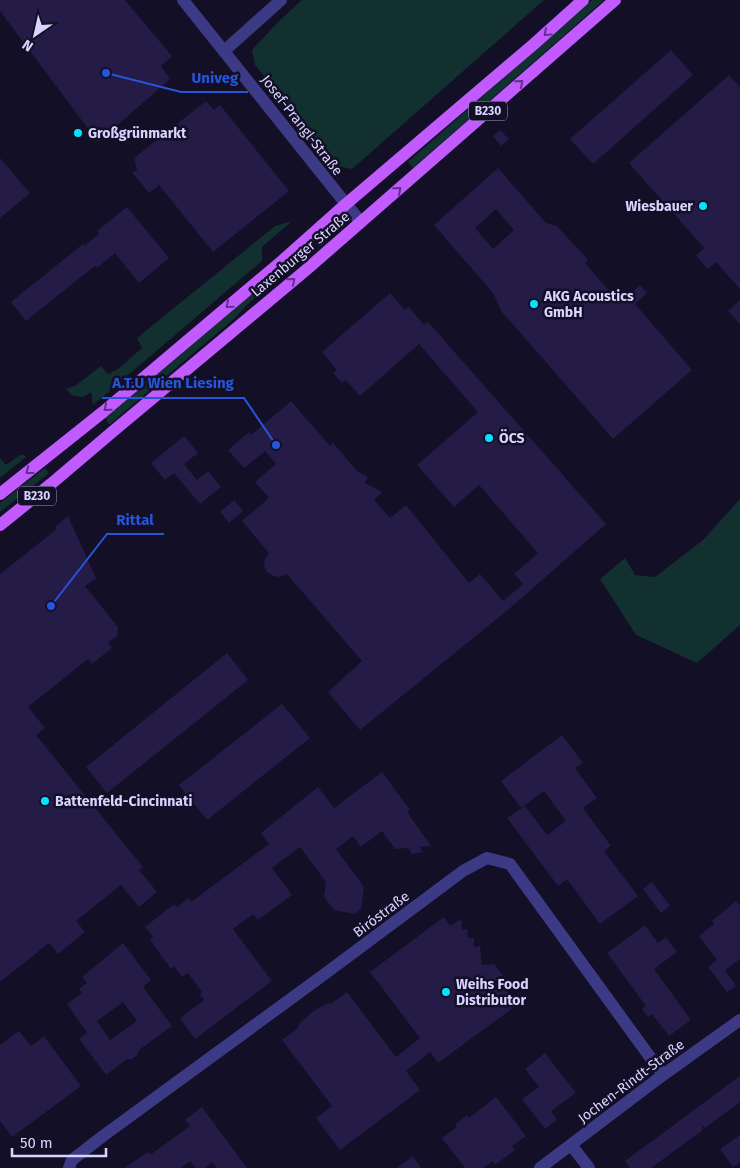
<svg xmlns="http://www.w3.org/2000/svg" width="740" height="1168" font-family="'Fira Sans',sans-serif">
  <rect width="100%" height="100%" fill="#130f26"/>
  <path fill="#12302f" d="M 302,0 L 544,0 L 352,169 L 338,166 L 255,65 L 252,50 L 280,20 Z
    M 592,0 L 604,0 L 413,168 L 408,162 Z
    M 292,221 L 262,247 L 262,261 L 93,405 L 91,392 L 83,397 L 73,396 L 66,389 L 75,386 L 101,366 L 108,374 L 118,369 L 142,348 L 137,338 L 275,226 Z
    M 275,275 L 277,277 L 246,306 L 235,318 L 109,425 L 105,417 Z
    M 20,455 L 24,455 L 26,457 L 0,478 L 0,458 L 6,465 Z
    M 45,468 L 47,470 L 48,474 L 0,512 L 0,503 Z
    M 740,499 L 740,625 L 697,663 L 636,635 L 600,579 L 625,558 L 635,575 L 655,577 L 703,540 Z"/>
  <path fill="#241b47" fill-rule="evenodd" d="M 0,0 L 125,0 L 172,56 L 161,66 L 170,79 L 98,142 L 0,11 Z
    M 671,50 L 693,75 L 593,164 L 570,139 Z
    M 729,75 L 740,87 L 740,289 L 716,262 L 708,269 L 696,256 L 704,248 L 629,163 Z
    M 206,101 L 214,110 L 220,105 L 289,191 L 213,252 L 159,185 L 149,193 L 132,172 L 137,171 L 134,158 Z
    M 500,130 L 509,139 L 501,146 L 493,136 Z
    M 0,158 L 30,193 L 0,218 Z
    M 498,168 L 546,223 L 557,226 L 588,260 L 585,263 L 620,303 L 640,285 L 647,293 L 635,304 L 692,370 L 613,439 L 502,312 L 493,293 L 434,225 ZM 496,209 L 514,230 L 493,249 L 475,228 Z
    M 127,207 L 169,258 L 139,283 L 115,253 L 97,268 L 95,266 L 26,321 L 11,302 L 83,244 L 84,246 L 99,234 L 97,231 Z
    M 390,293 L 405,310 L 409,307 L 424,325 L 428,322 L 606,524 L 509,609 L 360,730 L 328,692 L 362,661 L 287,574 L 280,577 L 273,576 L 267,572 L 264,566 L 265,559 L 269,553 L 242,521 L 269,498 L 255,482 L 276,464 L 265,451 L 244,468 L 228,450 L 249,432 L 251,435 L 291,401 L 330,446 L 333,443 L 357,471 L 368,477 L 365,483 L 382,492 L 374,500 L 390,518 L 406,505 L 469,583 L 480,574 L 503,601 L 523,584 L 514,574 L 538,553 L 479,485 L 454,507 L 417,465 L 478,412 L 419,344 L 360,396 L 346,380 L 342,383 L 333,373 L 337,370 L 322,352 Z
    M 740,300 L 740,324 L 728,311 Z
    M 184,436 L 198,453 L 184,464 L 197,480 L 208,471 L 221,487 L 200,504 L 174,473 L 165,480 L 151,463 Z
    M 234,500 L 243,511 L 229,523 L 220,512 Z
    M 68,516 L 96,578 L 85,586 L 118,627 L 117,636 L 108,643 L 112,648 L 92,664 L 88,659 L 28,707 L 45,728 L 36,735 L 143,867 L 139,870 L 157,892 L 139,907 L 121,885 L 76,921 L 85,932 L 58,954 L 49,943 L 0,982 L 0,574 L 57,529 L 55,527 Z
    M 227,653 L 248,680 L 107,793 L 86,767 Z
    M 282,704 L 310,738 L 207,820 L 179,785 Z
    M 562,735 L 583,763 L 575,768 L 597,798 L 583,808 L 611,846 L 604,851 L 638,896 L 600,924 L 567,879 L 558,886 L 507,818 L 525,806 L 547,835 L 566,821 L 544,791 L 521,808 L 501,781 Z
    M 382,772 L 410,810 L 407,812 L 431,846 L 419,847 L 423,852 L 412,854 L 408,848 L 395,849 L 382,831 L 361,847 L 353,836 L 336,849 L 364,887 L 361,909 L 355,914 L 334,910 L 324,897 L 326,882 L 300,847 L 272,868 L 292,895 L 258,920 L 253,914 L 233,929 L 272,981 L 195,1039 L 180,1018 L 204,1000 L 200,994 L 202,992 L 188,973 L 182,977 L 174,966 L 171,969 L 150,940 L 153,937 L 145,927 L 174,904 L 177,907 L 189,898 L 191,902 L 269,844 L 261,833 L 318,787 L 334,808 Z
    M 652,882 L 670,906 L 661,913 L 643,889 Z
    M 736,901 L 740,906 L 740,959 L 725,970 L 736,986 L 727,992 L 708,967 L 717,960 L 699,936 L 714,924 L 712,921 Z
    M 444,917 L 450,926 L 461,919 L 462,930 L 467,929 L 468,938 L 474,938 L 474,947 L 480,946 L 482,965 L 494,964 L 503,975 L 498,978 L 517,1005 L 438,1063 L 430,1052 L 406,1071 L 420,1090 L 340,1150 L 316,1118 L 332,1106 L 282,1040 L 297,1029 L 300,1023 L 312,1012 L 326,1004 L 332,1003 L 347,992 L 396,1057 L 420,1038 L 370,972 Z
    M 645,925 L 658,943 L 666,937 L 677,952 L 654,969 L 691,1020 L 669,1036 L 652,1014 L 648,1017 L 642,1009 L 646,1006 L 607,953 Z
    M 123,943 L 151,980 L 143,987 L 172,1026 L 139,1050 L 137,1055 L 132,1059 L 127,1059 L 106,1075 L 79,1039 L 87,1033 L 67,1004 L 82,993 L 79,989 L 87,983 L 82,977 ZM 123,1002 L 137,1021 L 110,1040 L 97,1021 Z
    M 19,1031 L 31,1046 L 44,1036 L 81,1086 L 12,1137 L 0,1121 L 0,1045 Z
    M 545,1053 L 576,1093 L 551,1111 L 557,1120 L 545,1129 L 522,1099 L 539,1087 L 525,1069 Z
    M 740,1076 L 740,1102 L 705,1128 L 701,1124 L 703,1130 L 651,1168 L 630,1168 L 625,1161 Z
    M 496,1097 L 526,1136 L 512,1146 L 515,1150 L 495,1165 L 493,1161 L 483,1168 L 465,1168 L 442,1138 L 457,1127 L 455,1124 L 467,1115 L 469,1118 Z
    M 202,1107 L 247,1168 L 217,1168 L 212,1162 L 205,1168 L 196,1168 L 190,1161 L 181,1168 L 124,1168 L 148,1152 L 150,1155 L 190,1126 L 185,1120 Z
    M 740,1135 L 740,1162 L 733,1167 L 720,1149 Z
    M 413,1156 L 421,1168 L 397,1168 Z"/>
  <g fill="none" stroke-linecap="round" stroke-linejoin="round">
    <path stroke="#3d3a85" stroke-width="12" d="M 183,0 L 346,204 L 361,222
      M 224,51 L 281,0
      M 571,1145 L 589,1168
      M 69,1168 L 72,1160 L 103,1136 L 322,976 L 463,871 L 487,858 L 510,864 L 663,1075
      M 540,1168 L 663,1075 L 740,1020"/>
    <path stroke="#c25bff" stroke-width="12" d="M 0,494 L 103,412 L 282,261 L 346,204 L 534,44 L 583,0
      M 0,525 L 51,484 L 111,433 L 306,270 L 615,0"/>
  </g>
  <defs><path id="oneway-chevron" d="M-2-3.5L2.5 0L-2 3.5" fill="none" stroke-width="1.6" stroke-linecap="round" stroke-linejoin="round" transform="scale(1.25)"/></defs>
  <g stroke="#623188">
    <use href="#oneway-chevron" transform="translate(547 33) rotate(138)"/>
    <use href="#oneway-chevron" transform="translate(520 83) rotate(-41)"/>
    <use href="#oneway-chevron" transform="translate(398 190) rotate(-41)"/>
    <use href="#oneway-chevron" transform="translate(292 281) rotate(-39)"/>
    <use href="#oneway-chevron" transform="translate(229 305) rotate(140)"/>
    <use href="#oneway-chevron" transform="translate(107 408) rotate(140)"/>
    <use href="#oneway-chevron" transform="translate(29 471) rotate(142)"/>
  </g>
  <g fill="#00e5ff" stroke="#130f26" stroke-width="2">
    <circle cx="78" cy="133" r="5"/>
    <circle cx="703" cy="206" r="5"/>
    <circle cx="534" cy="304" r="5"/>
    <circle cx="489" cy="438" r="5"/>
    <circle cx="45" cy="801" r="5"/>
    <circle cx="446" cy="992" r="5"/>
  </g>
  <g text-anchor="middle" stroke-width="5" stroke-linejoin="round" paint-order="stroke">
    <g fill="#130f26" stroke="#9e99be" stroke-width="1">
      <rect x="469" y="101.5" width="38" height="19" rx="4"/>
      <rect x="18" y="486.5" width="38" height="19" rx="4"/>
    </g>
    <g font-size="12" font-weight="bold" fill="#d9d4ff">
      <text x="488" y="115">B230</text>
      <text x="37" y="500">B230</text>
    </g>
    <g font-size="14" fill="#d9d4ff" stroke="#130f26">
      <text transform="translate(302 125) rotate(52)" y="5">Josef-Prangl-Straße</text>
      <text transform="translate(300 254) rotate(-40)" y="5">Laxenburger Straße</text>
      <text transform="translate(381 914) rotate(-37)" y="5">Biróstraße</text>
      <text transform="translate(631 1081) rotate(-37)" y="5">Jochen-Rindt-Straße</text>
    </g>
    <g font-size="14" font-weight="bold" fill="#d9d4ff" stroke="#130f26" text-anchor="start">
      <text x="88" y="138">Großgrünmarkt</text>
      <text x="693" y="211" text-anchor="end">Wiesbauer</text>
      <text x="544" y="301">AKG Acoustics<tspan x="544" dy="16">GmbH</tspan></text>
      <text x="499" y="443">ÖCS</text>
      <text x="55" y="806">Battenfeld-Cincinnati</text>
      <text x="456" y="989">Weihs Food<tspan x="456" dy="16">Distributor</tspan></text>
    </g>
  </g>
  <path fill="none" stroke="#2655da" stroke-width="2" d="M106 73L181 92H248M276 445L244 398H102M51 606L107 534H164"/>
  <g fill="#2655da" stroke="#130f26" stroke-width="2">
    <circle cx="106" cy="73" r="5"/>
    <circle cx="276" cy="445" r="5"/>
    <circle cx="51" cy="606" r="5"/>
  </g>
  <g font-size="15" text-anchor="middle" font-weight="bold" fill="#2655da" stroke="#130f26" stroke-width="5" stroke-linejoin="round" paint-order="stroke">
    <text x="215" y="83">Univeg</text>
    <text x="173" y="388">A.T.U Wien Liesing</text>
    <text x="135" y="525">Rittal</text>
  </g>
  <g transform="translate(35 35) rotate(214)" stroke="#130f26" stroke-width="4" paint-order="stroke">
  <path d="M0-4L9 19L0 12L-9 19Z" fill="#d9d4ff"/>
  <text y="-8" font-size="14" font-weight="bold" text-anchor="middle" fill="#d9d4ff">N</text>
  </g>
  <path d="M12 1148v8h94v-8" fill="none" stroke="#d9d4ff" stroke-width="2.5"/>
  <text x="20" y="1148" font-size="15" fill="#d9d4ff" stroke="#130f26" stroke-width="4" paint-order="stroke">50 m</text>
</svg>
